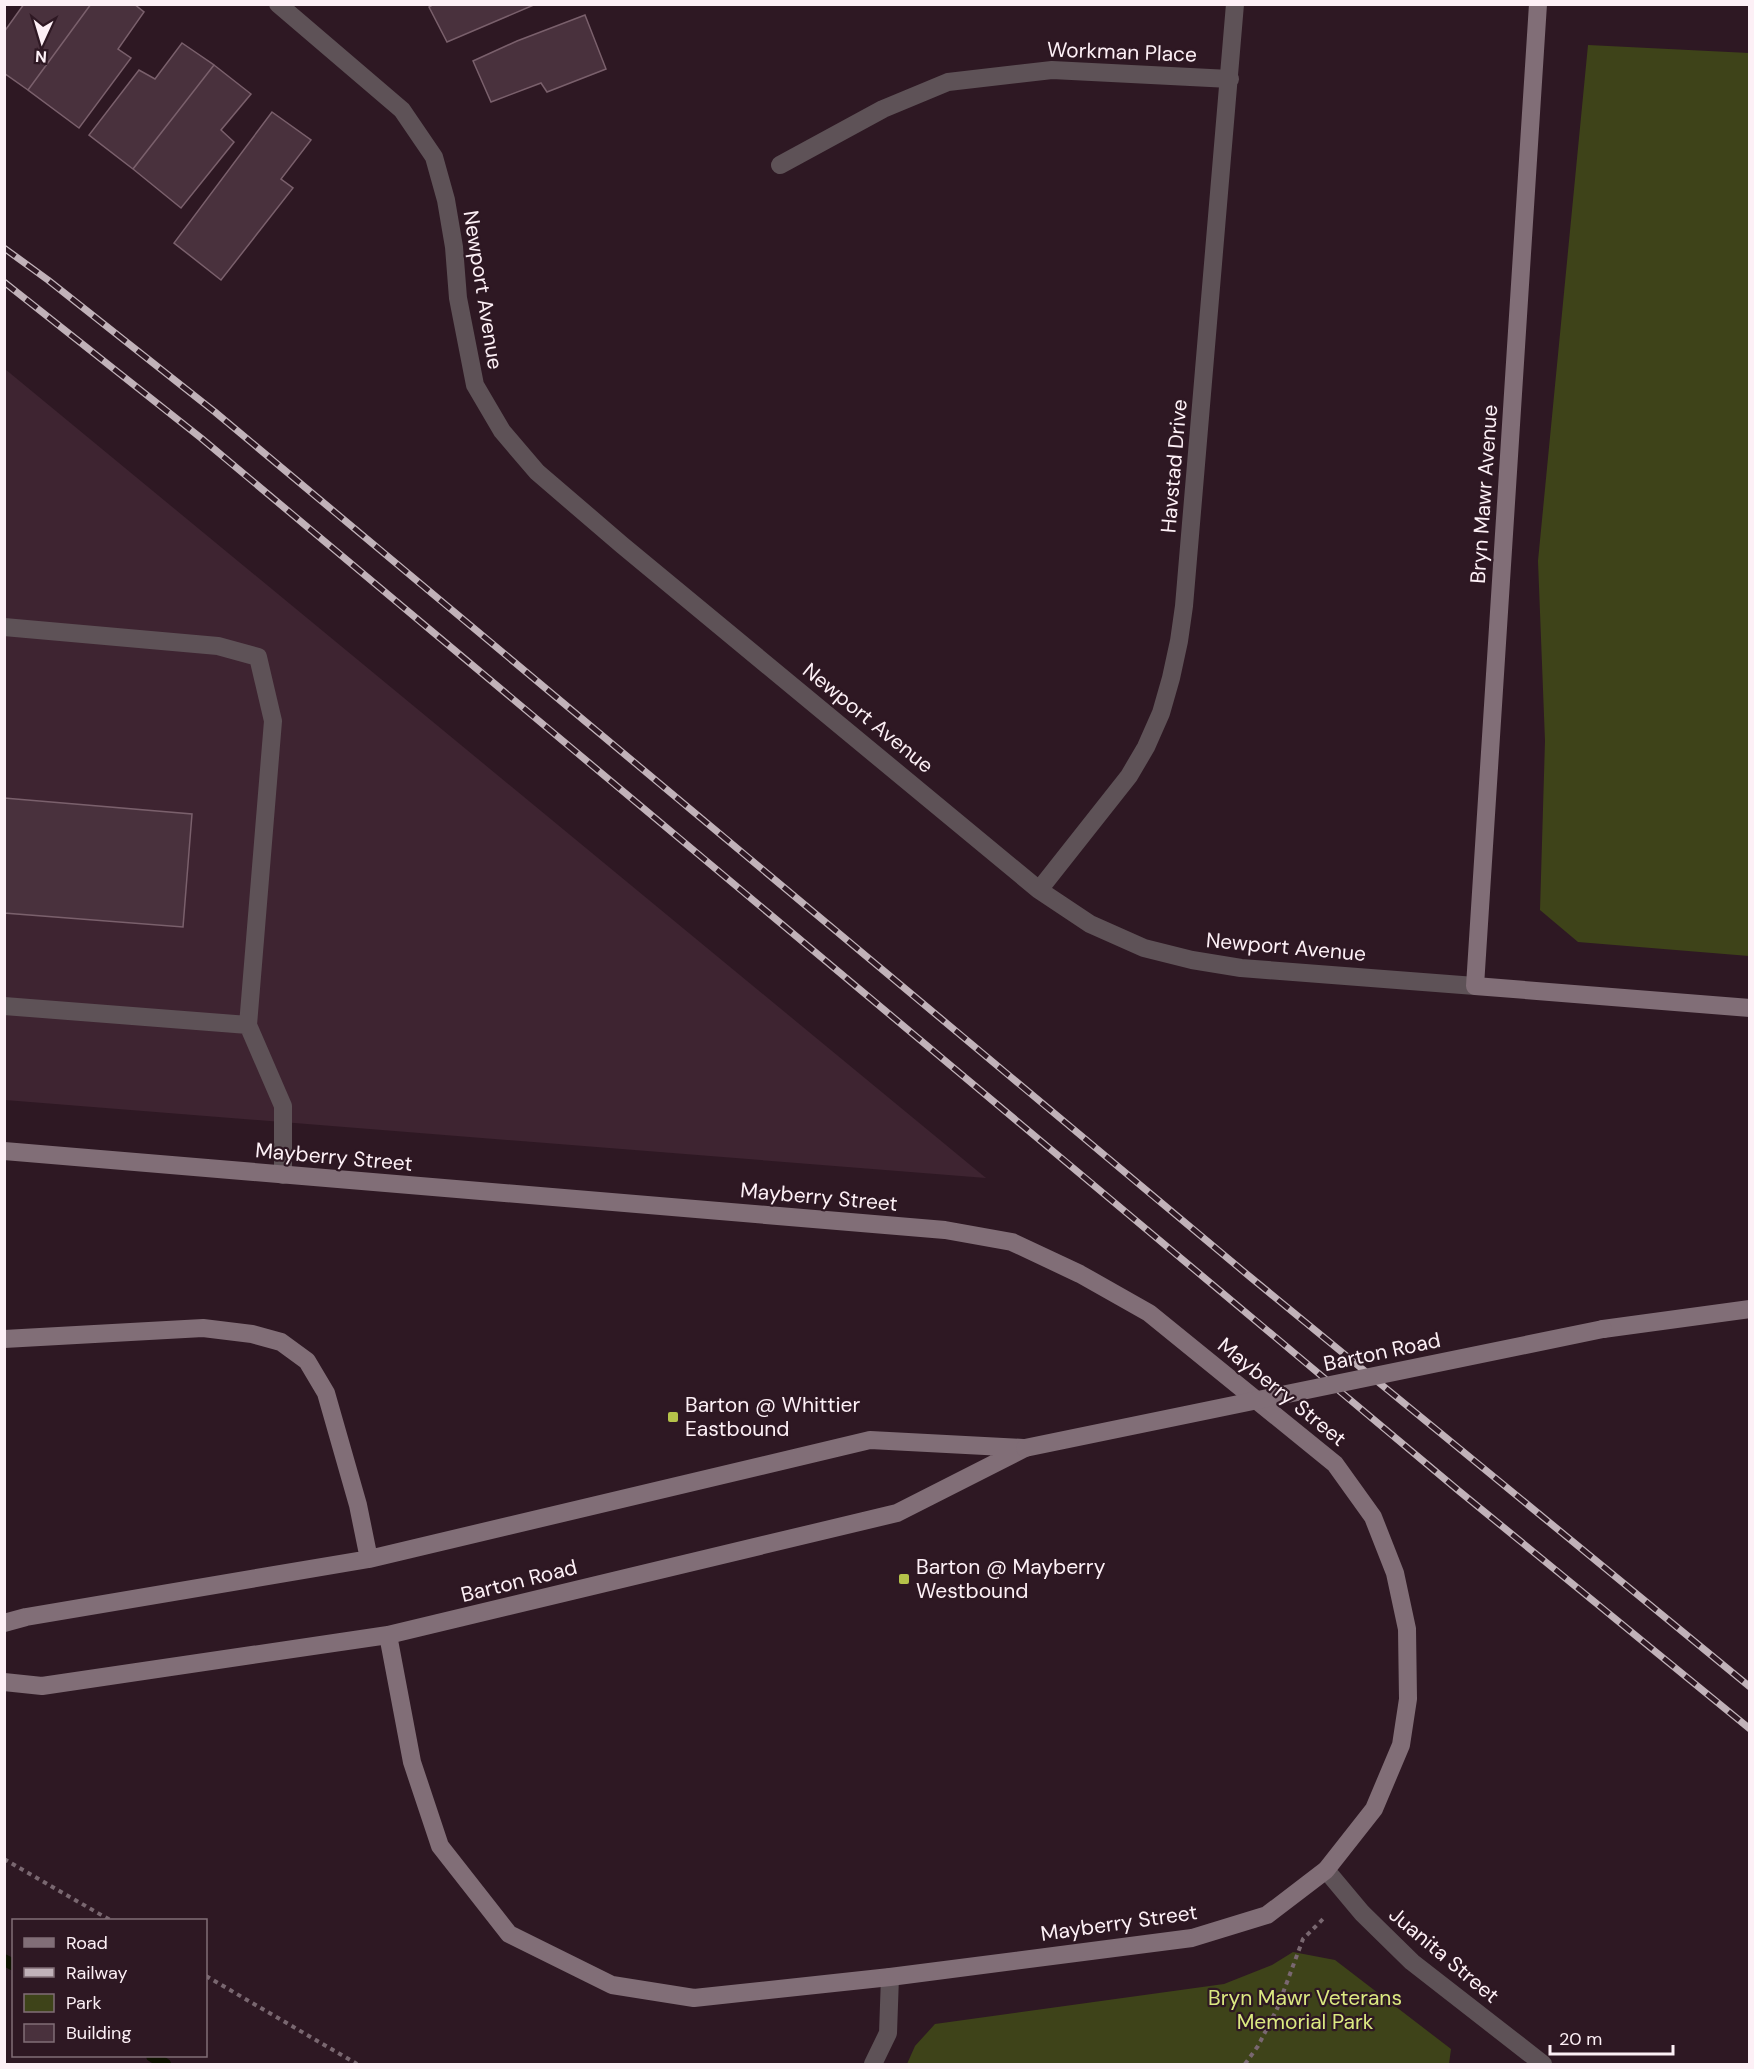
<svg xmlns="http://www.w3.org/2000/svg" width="1754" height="2069" font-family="'DM Sans',sans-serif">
  <rect width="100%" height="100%" fill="#2e1823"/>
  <path fill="#3e2431" d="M 5,369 L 986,1178 L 5,1100 Z"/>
  <path fill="#3e4319" d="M 1588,45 L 1749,53 L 1749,956 L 1578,942 L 1540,910 L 1545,741 L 1538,561 Z
    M 1293,1952 L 1335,1960 L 1451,2049 L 1449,2064 L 907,2064 L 915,2046 L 935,2024 L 1224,1984 L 1272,1965 Z"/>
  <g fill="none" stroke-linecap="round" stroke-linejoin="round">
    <path stroke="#0f1100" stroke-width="12" d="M 4,1960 L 14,1965
      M 152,2056 L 165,2064"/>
  </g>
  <path fill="#49313d" stroke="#7a606c" stroke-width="1.5" d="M 24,4 L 91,4 L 28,90 L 4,73 L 4,32 Z
    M 91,4 L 134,4 L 144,12 L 118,49 L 131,58 L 79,128 L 28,90 Z
    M 434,4 L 536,4 L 447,42 L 429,7 Z
    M 585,15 L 606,69 L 547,92 L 541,83 L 491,102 L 473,61 L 517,41 Z
    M 182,43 L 214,65 L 133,169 L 89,135 L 139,70 L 155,79 Z
    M 214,65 L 251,94 L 221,130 L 234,142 L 181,208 L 133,169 Z
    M 272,112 L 311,140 L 281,179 L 293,188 L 221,280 L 174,243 Z
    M 4,798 L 192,814 L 183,927 L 4,913 Z"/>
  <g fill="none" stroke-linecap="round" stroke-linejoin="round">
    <path stroke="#796770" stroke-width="4" stroke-dasharray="4.5 4.5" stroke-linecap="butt" d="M 4,1859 L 110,1920
      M 206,1976 L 357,2064
      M 1245,2064 L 1258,2046 L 1277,2009 L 1303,1939 L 1325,1917"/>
    <path stroke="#5e5257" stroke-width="18" d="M 4,627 L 218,646 L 258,657 L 273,721 L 248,1025 L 283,1106 L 283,1175
      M 4,1006 L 248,1025
      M 873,2064 L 888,2033 L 890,1977"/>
    <path stroke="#5e5257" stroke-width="18" d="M 278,4 L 402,110 L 434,157 L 446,200 L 454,247 L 458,298 L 475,385 L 502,431 L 537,472 L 622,545 L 1039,890 L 1090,924 L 1144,948 L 1192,960 L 1241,968 L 1475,986
      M 780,165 L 883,109 L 948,82 L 1052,70 L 1230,79
      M 1039,890 L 1129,776 L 1146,747 L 1161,713 L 1171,678 L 1179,641 L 1184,606 L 1235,4
      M 1326,1870 L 1362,1913 L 1412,1962 L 1543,2064"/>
    <path stroke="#816e77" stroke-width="18" d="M 1538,4 L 1475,986 L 1750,1008
      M 4,1151 L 945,1230 L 1012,1242 L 1080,1274 L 1149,1313 L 1335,1464 L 1373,1517 L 1395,1573 L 1407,1629 L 1408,1699 L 1401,1745 L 1374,1809 L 1326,1870 L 1267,1915 L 1192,1938 L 890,1977 L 694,1998 L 612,1985 L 509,1934 L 440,1846 L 412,1762 L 388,1635
      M 1603,1329 L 1750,1309
      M 4,1339 L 203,1328 L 252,1334 L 281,1342 L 307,1361 L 326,1393 L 358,1505 L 369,1559
      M 4,1623 L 26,1617 L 369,1559 L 870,1440 L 1023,1448
      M 4,1682 L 42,1686 L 388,1635 L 897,1513 L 1025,1448"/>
    <defs>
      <path id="rail" d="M 4,248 L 48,280 L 215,412 L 1249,1276 L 1750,1687
        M 4,282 L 201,438 L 1459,1491 L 1750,1729"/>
    </defs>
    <use href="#rail" stroke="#c1b2b9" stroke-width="7"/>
    <use href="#rail" stroke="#2e1823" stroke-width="4.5" stroke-dasharray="14" stroke-linecap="butt"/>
    <path stroke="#816e77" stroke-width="18" d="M 1025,1448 L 1603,1329"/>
  </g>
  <g fill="#b5c24a" stroke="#2e1823" stroke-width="2">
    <rect x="667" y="1411" width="12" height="12" rx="3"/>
    <rect x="898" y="1573" width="12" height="12" rx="3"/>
  </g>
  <g text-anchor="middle" stroke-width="4.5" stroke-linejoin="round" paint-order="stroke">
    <g font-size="21" fill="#fdf0f6" stroke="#2e1823">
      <text transform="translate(1122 52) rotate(2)" y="7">Workman Place</text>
      <text transform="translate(483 290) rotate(81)" y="7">Newport Avenue</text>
      <text transform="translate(1174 466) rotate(-85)" y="7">Havstad Drive</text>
      <text transform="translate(1484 494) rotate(-86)" y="7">Bryn Mawr Avenue</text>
      <text transform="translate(868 718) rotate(39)" y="7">Newport Avenue</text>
      <text transform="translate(1286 947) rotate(5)" y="7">Newport Avenue</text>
      <text transform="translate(334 1157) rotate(5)" y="7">Mayberry Street</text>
      <text transform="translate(819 1197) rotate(5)" y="7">Mayberry Street</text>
      <text transform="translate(1382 1352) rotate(-12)" y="7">Barton Road</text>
      <text transform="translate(1282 1392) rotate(39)" y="7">Mayberry Street</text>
      <text transform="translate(519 1581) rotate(-14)" y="7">Barton Road</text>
      <text transform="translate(1119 1923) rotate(-8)" y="7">Mayberry Street</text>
      <text transform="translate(1444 1955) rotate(40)" y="7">Juanita Street</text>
    </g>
    <g font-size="21" fill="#fdf0f6" stroke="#2e1823" text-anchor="start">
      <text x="685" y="1412">Barton @ Whittier<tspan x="685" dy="24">Eastbound</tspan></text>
      <text x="916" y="1574">Barton @ Mayberry<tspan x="916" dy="24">Westbound</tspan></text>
    </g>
    <g font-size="21" fill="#dbe981" stroke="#2e1823">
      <text x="1305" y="2005">Bryn Mawr Veterans<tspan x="1305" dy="24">Memorial Park</tspan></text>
    </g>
  </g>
  <rect width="1754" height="2069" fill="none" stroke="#fdf0f6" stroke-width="12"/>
  <rect x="12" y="1919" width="195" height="138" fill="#2e1823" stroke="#816e77" stroke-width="1.5"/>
  <rect x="24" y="1938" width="30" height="9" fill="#816e77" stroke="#816e77" stroke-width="1.5"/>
  <text x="66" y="1949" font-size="18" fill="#fdf0f6">Road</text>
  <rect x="24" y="1968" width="30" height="9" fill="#c1b2b9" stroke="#816e77" stroke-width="1.5"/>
  <text x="66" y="1979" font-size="18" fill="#fdf0f6">Railway</text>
  <rect x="24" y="1994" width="30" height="18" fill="#3e4319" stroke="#816e77" stroke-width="1.5"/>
  <text x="66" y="2009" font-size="18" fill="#fdf0f6">Park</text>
  <rect x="24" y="2024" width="30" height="18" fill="#49313d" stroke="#816e77" stroke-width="1.5"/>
  <text x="66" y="2039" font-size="18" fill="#fdf0f6">Building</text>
  <g transform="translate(42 42) rotate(184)" stroke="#2e1823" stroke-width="4.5" paint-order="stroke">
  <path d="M0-4.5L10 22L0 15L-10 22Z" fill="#fdf0f6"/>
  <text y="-9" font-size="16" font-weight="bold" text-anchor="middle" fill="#fdf0f6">N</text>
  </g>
  <path d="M1550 2045v9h123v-9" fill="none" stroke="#fdf0f6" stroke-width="3"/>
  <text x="1559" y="2045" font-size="18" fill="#fdf0f6" stroke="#2e1823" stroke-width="4.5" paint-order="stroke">20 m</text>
</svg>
